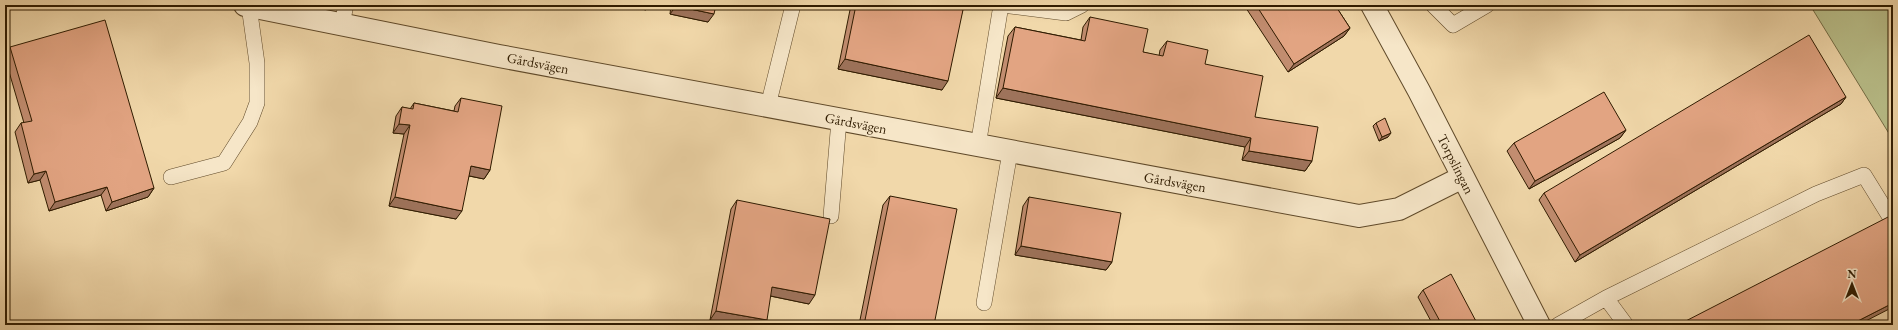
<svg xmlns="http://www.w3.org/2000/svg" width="1898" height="330" font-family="'EB Garamond',serif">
  <rect width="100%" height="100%" fill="#f1d8aa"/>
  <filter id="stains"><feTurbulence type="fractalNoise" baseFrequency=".005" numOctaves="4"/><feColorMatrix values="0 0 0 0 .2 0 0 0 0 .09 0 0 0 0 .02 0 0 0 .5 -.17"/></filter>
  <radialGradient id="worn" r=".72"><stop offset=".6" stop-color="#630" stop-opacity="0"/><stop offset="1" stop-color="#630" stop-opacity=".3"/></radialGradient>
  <path fill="#b9bf8a" stroke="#746d45" d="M 1810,5 L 1893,5 L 1893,140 Z"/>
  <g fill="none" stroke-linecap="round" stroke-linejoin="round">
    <defs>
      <path id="lane" d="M 1002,5 L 1066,13 L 1082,5
        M 1433,5 L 1453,25 L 1487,5
        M 342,24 L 346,5
        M 768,106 L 793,5
        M 978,146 L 1001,5
        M 171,177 L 224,163 L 250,122 L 257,103 L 257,63 L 249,6
        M 831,216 L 839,120
        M 1606,298 L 1626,325
        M 984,303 L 1010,152
        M 1558,325 L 1606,298 L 1816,194 L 1864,175 L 1893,222"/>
      <path id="street" d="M 245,5 L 499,56 L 1359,216 L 1399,209 L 1463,177
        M 1372,5 L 1419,91 L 1539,325"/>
    </defs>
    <use href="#lane" stroke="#604a2a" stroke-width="16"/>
    <use href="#street" stroke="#604a2a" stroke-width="24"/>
    <use href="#lane" stroke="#f6e6c8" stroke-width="15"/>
    <use href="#street" stroke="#f6e6c8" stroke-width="22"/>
  </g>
  <path fill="#c28d70" stroke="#2f1b00" d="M 671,5 L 716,5 L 708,22 L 670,14 Z
    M 851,5 L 964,5 L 942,90 L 838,69 Z
    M 1244,5 L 1335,5 L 1350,28 L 1344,36 L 1288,72 Z
    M 1090,17 L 1143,52 L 1159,56 L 1160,50 L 1167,41 L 1205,64 L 1255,117 L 1312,161 L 1305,171 L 1242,160 L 1245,147 L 996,98 L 1008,36 L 1015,27 L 1081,40 L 1083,27 Z
    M 10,47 L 154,188 L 148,197 L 106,211 L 101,195 L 49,211 L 40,180 L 28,183 L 15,132 L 21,123 L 24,123 L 5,58 L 5,55 Z
    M 1846,97 L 1841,104 L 1575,262 L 1539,200 L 1544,193 Z
    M 461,98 L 490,170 L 484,179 L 469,176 L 456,219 L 389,206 L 404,134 L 393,133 L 396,116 L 402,107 L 410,109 L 414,103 L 454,111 L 455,106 Z
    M 1376,123 L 1388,137 L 1379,141 L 1373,126 Z
    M 1626,130 L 1620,138 L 1529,189 L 1507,151 L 1514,143 Z
    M 890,196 L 934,325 L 859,325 L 883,205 Z
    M 1029,197 L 1112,262 L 1106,270 L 1015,255 L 1023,206 Z
    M 737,200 L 809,304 L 770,296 L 763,325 L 741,325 L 710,320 L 731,209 Z
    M 1423,290 L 1478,325 L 1433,325 L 1418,297 Z"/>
  <path fill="#9e735b" stroke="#2f1b00" d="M 621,5 L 649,5 L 646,10 Z
    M 676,6 L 714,14 L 708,22 L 670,14 Z
    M 1350,28 L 1344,36 L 1288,72 L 1294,64 Z
    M 845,59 L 948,81 L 942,90 L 838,69 Z
    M 1003,88 L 1251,138 L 1245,147 L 996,98 Z
    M 1846,97 L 1841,104 L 1575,262 L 1580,255 Z
    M 399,124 L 410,125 L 404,134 L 393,133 Z
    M 1626,130 L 1620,138 L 1529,189 L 1535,181 Z
    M 1391,133 L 1388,137 L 1379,141 L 1382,137 Z
    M 1249,151 L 1312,161 L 1305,171 L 1242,160 Z
    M 471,166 L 490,170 L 484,179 L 465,175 Z
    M 46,171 L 40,180 L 28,183 L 34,174 Z
    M 107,187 L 101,195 L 49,211 L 55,202 Z
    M 154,188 L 148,197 L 106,211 L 112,202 Z
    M 395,197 L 462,211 L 456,219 L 389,206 Z
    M 1021,246 L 1112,262 L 1106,270 L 1015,255 Z
    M 772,287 L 815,295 L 809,304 L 766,295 Z
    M 1893,303 L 1893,307 L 1858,325 L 1850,325 Z
    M 716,311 L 767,320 L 763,325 L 741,325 L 710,320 Z"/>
  <path fill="#e2a482" stroke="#2f1b00" d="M 676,5 L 716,5 L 714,14 L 676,6 Z
    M 856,5 L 964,5 L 948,81 L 845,59 Z
    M 1256,5 L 1335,5 L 1350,28 L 1294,64 Z
    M 1090,17 L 1148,29 L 1143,52 L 1163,56 L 1167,41 L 1208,50 L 1205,64 L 1263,76 L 1255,117 L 1318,127 L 1312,161 L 1249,151 L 1251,138 L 1003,88 L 1015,27 L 1085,41 Z
    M 105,20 L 154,188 L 112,202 L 107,187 L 55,202 L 46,171 L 34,174 L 21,123 L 32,121 L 10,47 Z
    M 1809,35 L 1846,97 L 1580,255 L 1544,193 Z
    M 1604,92 L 1626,130 L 1535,181 L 1514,143 Z
    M 461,98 L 502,106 L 490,170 L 471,166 L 462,211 L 395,197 L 410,125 L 399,124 L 402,107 L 413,109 L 414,103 L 458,112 Z
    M 1385,118 L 1391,133 L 1382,137 L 1376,123 Z
    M 890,196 L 957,209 L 934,325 L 864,325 Z
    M 1029,197 L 1121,213 L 1112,262 L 1021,246 Z
    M 737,200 L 830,219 L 815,295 L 772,287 L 767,320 L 716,311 Z
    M 1890,216 L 1893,222 L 1893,303 L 1850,325 L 1678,325 Z
    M 1451,274 L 1478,325 L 1442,325 L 1423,290 Z"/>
  <g text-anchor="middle" stroke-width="3.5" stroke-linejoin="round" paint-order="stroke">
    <g font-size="14" fill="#2f1b00" stroke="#f6e6c8">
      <text transform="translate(538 63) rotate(11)" y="5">Gårdsvägen</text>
      <text transform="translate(856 123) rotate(11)" y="5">Gårdsvägen</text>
      <text transform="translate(1456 164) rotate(63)" y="5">Torpslingan</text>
      <text transform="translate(1175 182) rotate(10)" y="5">Gårdsvägen</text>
    </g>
  </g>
  <rect width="1898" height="330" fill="none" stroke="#f1d8aa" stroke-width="20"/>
  <rect x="6" y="6" width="1886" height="318" fill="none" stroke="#2f1b00" stroke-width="2"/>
  <rect x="10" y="10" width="1878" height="310" fill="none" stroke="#2f1b00"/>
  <g transform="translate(1852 284)" stroke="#f6e6c8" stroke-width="3" paint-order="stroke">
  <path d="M0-3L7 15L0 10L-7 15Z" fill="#2f1b00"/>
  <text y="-6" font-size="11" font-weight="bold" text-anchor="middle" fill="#2f1b00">N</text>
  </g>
  <rect width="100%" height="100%" filter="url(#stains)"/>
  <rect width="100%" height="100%" fill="url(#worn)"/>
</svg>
